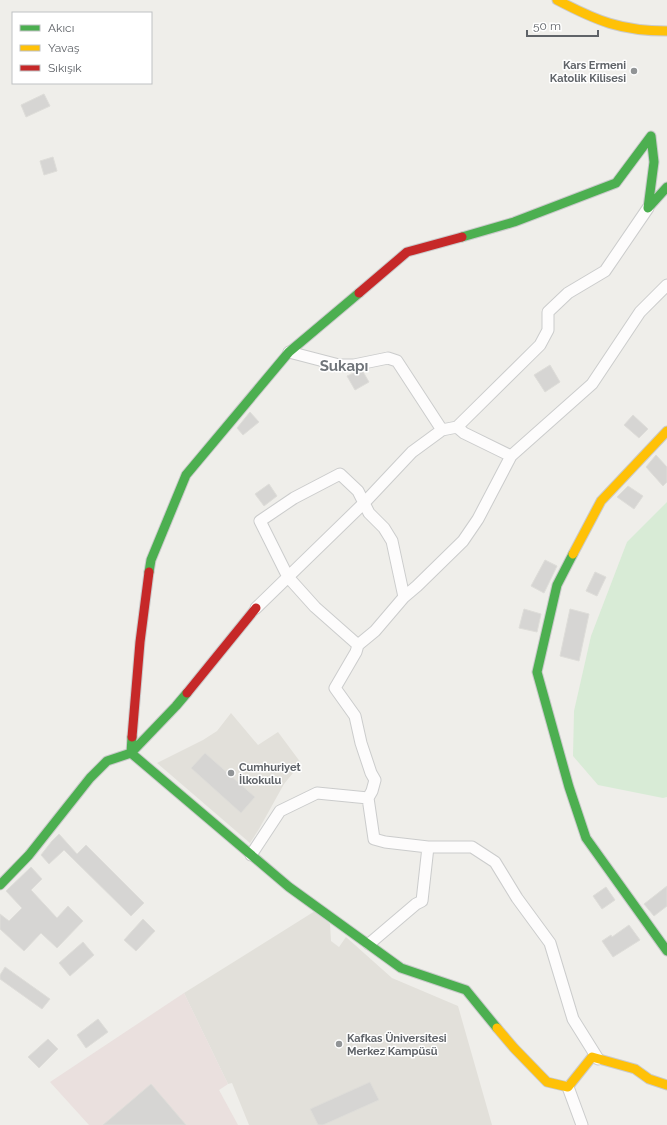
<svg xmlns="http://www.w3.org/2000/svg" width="667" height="1125" font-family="Raleway,sans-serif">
  <rect width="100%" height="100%" fill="#efeeea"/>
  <path fill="#e2e0da" d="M 231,713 L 258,745 L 278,732 L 301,763 L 284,784 L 259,829 L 250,843 L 157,763 L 203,740 L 217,731 Z
    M 315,911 L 330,924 L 331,941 L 339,947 L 346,937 L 392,978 L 458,1006 L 492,1125 L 249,1125 L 232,1083 L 228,1084 L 184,993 Z"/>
  <path fill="#eae0de" d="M 184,993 L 228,1084 L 219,1090 L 238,1125 L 89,1125 L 50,1082 Z"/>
  <path fill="#d8ebd6" d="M 667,502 L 667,797 L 663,798 L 598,785 L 573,756 L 574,711 L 591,636 L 627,542 Z"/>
  <path fill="#d6d5d3" stroke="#deddd9" d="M 44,94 L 50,106 L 26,117 L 21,105 Z
    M 53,157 L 57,171 L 44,175 L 40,161 Z
    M 550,365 L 560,382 L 545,392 L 534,375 Z
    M 362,370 L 369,382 L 355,390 L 347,376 L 356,372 Z
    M 250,412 L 259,422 L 243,435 L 237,428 Z
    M 633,415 L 648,429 L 639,438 L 624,425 Z
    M 656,455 L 667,467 L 667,482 L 663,486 L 646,467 Z
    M 269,484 L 277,496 L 264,506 L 255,494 Z
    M 628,486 L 643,496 L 634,509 L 617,497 Z
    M 545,560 L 557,566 L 544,593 L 531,586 Z
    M 595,572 L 606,577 L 597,596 L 586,591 Z
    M 524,609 L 541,614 L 537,632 L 519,628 Z
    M 570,609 L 589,614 L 579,661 L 560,656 Z
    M 205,753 L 255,797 L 241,813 L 191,768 Z
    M 59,834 L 77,854 L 86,845 L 144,903 L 131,916 L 64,850 L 49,864 L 41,855 L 52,841 Z
    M 31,867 L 42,879 L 31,890 L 57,918 L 68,906 L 83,921 L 57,948 L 41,933 L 24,951 L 0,929 L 0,914 L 9,921 L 22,908 L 6,891 Z
    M 667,886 L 667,906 L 654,916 L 644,904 Z
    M 606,887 L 615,900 L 602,909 L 593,896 Z
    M 143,919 L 155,931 L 136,951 L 124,940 Z
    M 629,925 L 640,940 L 613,957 L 602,941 L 611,935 L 612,937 Z
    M 83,942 L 94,955 L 70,976 L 59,963 Z
    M 5,967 L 50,999 L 42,1009 L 0,979 L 0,975 Z
    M 98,1019 L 108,1032 L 86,1048 L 77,1035 Z
    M 48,1039 L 58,1049 L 39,1068 L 28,1057 Z
    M 370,1082 L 379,1100 L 323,1125 L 318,1125 L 310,1109 Z
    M 151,1084 L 186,1125 L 103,1125 Z"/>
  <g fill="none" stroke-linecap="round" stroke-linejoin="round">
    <defs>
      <path id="street" d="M 289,352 L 339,365 L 354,365 L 388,358 L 397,361 L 442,430
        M 457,427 L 464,433 L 511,456
        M 256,608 L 364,503 L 412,452 L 442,430 L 457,427 L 540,345 L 548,330 L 548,312 L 568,293 L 605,271 L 648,208
        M 358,645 L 315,607 L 288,577 L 260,521 L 294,498 L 340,474 L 358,491 L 369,513 L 384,528 L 392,541 L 404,597
        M 251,855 L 280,811 L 317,793 L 368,798
        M 369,944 L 416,904 L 422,901 L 428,847
        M 598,1059 L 573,1019 L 550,943 L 517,898 L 495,862 L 472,847 L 428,847 L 385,842 L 374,839 L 368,798 L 372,791 L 375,780 L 371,773 L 361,743 L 355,716 L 335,688 L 356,652 L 358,645 L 375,631 L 404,597 L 417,586 L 463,541 L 478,519 L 511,456 L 592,384 L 640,312 L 667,285
        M 568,1087 L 582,1125"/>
      <path id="fast" d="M 462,237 L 514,222 L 616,183 L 651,136 L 654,162 L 648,208 L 667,187
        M 573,554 L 557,585 L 537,672 L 569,787 L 586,838 L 667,951
        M 149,572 L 151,560 L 186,475 L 289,352 L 359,293
        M 132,737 L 131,753 L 289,887 L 401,968 L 466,990 L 497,1028
        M 0,885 L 29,855 L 90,778 L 107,761 L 131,753 L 176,706 L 187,693"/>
      <path id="slow" d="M 557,0 C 597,21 621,31 667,31
        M 573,554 L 601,501 L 667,431
        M 497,1028 L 514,1048 L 547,1082 L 568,1087 L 592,1057 L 635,1069 L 649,1079 L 667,1085"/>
      <path id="jam" d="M 359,293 L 407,252 L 462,237
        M 187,693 L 256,608
        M 132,737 L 140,642 L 149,572"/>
    </defs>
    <use href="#street" stroke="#cbcccc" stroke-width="13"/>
    <use href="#fast" stroke="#cacacb" stroke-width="11"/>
    <use href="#slow" stroke="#cacacb" stroke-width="11"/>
    <use href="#jam" stroke="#cacacb" stroke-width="11"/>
    <use href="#street" stroke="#fdfcfc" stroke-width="11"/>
    <use href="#fast" stroke="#4caf50" stroke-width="9"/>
    <use href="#slow" stroke="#ffc107" stroke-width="9"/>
    <use href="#jam" stroke="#c62828" stroke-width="9"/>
  </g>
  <g fill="#919496" stroke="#fff" stroke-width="1.5">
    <circle cx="634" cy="71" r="4"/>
    <circle cx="231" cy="773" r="4"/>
    <circle cx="339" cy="1044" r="4"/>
  </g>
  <g text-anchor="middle" stroke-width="3" stroke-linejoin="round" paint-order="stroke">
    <g font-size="11" font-weight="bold" fill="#5f6368" stroke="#fff" text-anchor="start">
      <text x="626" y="69" text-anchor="end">Kars Ermeni<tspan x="626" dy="13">Katolik Kilisesi</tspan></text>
      <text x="239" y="771">Cumhuriyet<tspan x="239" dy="13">İlkokulu</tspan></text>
      <text x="347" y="1042">Kafkas Üniversitesi<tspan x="347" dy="13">Merkez Kampüsü</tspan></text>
    </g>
    <g font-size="15" font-weight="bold" fill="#70757a" stroke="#fff">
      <text x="344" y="371">Sukapı</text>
    </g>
  </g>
  <rect x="12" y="12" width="140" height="72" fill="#ffffff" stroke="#bfc1c3"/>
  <rect x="20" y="25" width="20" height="6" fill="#4caf50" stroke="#bfc1c3"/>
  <text x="48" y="32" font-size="12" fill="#5f6368">Akıcı</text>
  <rect x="20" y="45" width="20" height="6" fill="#ffc107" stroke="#bfc1c3"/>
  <text x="48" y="52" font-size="12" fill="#5f6368">Yavaş</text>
  <rect x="20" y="65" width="20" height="6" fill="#c62828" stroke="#bfc1c3"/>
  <text x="48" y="72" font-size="12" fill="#5f6368">Sıkışık</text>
  <path d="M527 30v6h71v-6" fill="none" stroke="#5f6368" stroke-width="2"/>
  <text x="533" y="30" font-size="12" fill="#5f6368" stroke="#ffffff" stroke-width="3" paint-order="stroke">50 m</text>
</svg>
